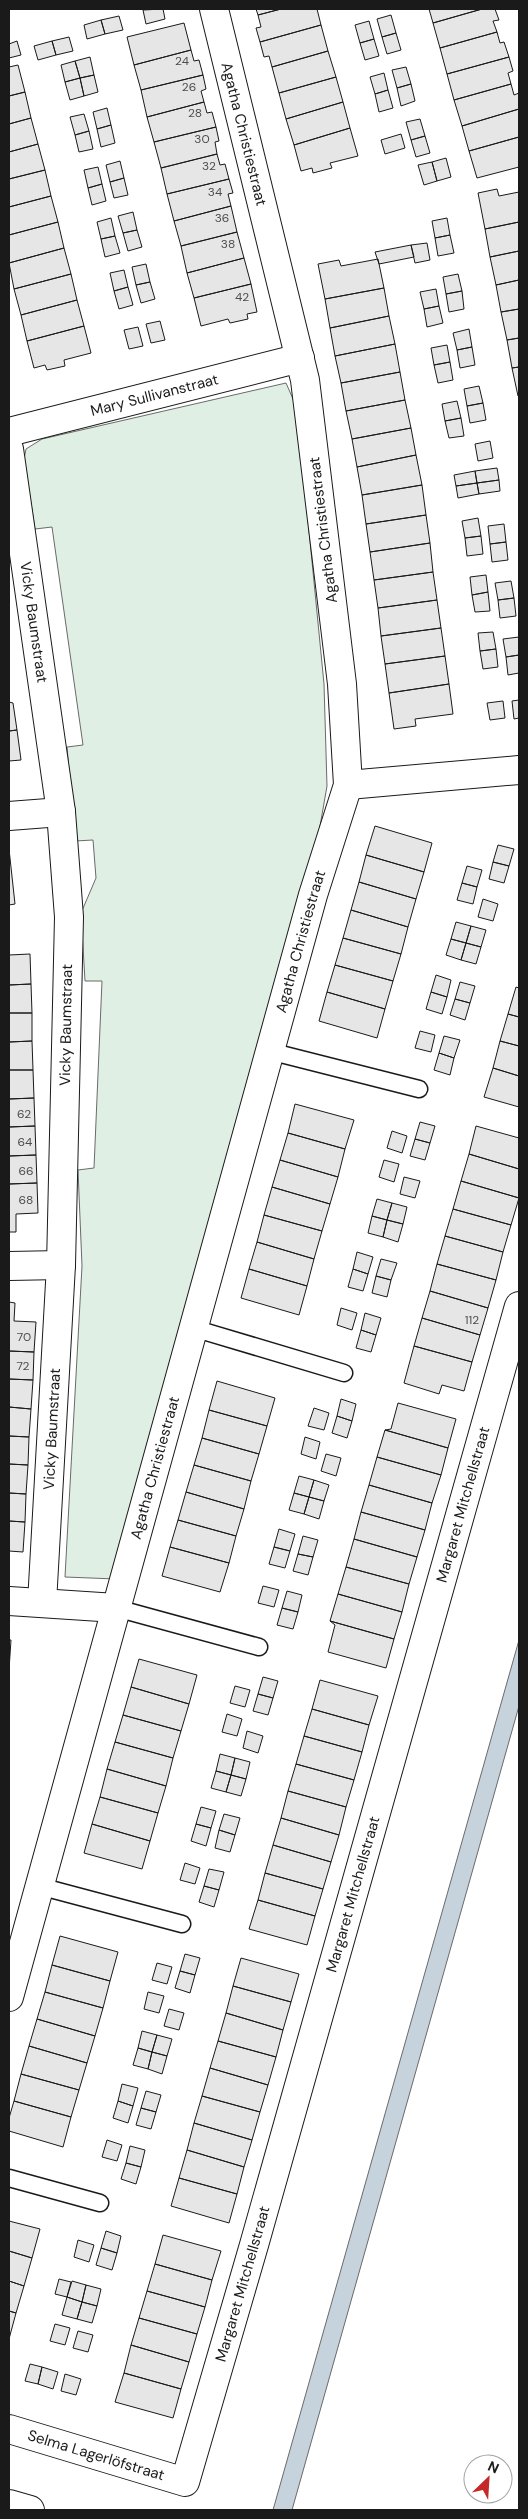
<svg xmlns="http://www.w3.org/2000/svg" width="528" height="2519" font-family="'DM Sans',sans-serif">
  <rect width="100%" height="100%" fill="#fff"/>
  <path fill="#e0efe3" stroke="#6a6a6a" d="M 286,383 L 297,408 L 324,684 L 327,786 L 308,895 L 116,1579 L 65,1577 L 82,1266 L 78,1170 L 94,1168 L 102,981 L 85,981 L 81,913 L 96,878 L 93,840 L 75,841 L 67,747 L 83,745 L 52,527 L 35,529 L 24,459 L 26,449 L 42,439 Z"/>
  <path fill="#c6d2dc" stroke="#6a6a6a" d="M 519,1640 L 519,1706 L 292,2510 L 273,2510 Z"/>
  <path fill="#e6e6e6" stroke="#1a1a1a" d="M 163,9 L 165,19 L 146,24 L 143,10 Z
    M 256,9 L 281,9 L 258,15 Z
    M 281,9 L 317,9 L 321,25 L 260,42 L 256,28 L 261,27 L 258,15 Z
    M 429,9 L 482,9 L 433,23 Z
    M 482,9 L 495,9 L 499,20 L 493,21 L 497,32 L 440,48 L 433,23 Z
    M 391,15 L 396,33 L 382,37 L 377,19 Z
    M 119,16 L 123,30 L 105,34 L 101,20 Z
    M 101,20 L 105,34 L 87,39 L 84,25 Z
    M 369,21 L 374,39 L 360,43 L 355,25 Z
    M 184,23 L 191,50 L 134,65 L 127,37 Z
    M 321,25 L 328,51 L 272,67 L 269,56 L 264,57 L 260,42 Z
    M 497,32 L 500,43 L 504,42 L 509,57 L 447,74 L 440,48 Z
    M 396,33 L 401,50 L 387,54 L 382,37 Z
    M 69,37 L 73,51 L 56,55 L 52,41 Z
    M 374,39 L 379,56 L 365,60 L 360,43 Z
    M 17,41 L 21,55 L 9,58 L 9,44 Z
    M 52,41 L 56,55 L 38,60 L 34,46 Z
    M 191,50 L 194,61 L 199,60 L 203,75 L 141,90 L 134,65 Z
    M 328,51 L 336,77 L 279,93 L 272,67 Z
    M 90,57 L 94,75 L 80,78 L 75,61 Z
    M 509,57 L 513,71 L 508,73 L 511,84 L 454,100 L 447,74 Z
    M 75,61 L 80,78 L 65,82 L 61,65 Z
    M 18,65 L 25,92 L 9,96 L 9,67 Z
    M 406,67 L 411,84 L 397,88 L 392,70 Z
    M 384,73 L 388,90 L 375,94 L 370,77 Z
    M 94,75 L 98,92 L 84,96 L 80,78 Z
    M 203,75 L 206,89 L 201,91 L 204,102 L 147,117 L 141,90 Z
    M 336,77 L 343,102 L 286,119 L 279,93 Z
    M 80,78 L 84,96 L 70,100 L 65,82 Z
    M 411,84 L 415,101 L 401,106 L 397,88 Z
    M 511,84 L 514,95 L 519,93 L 519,109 L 462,126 L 454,100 Z
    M 388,90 L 393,108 L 379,112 L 375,94 Z
    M 25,92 L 31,118 L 9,124 L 9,96 Z
    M 204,102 L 207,113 L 212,112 L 216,127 L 154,142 L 147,117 Z
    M 343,102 L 350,128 L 294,145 L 286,119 Z
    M 107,108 L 111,125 L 97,129 L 93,112 Z
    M 519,109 L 519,137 L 469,151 L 462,126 Z
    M 84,114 L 89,131 L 75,135 L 70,117 Z
    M 31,118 L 38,144 L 9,152 L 9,124 Z
    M 420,119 L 425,136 L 411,140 L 406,122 Z
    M 111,125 L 115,143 L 101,147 L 97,129 Z
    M 216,127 L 219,141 L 215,142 L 217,154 L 161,168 L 154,142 Z
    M 350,128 L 358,156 L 330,163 L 332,168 L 313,173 L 312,168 L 301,171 L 294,145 Z
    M 89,131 L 93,149 L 79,152 L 75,135 Z
    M 401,134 L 405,148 L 385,154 L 381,140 Z
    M 425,136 L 430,153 L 416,157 L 411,140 Z
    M 519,137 L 519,167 L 477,178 L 469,151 Z
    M 38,144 L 45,170 L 9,179 L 9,152 Z
    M 217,154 L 220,165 L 225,164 L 229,179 L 167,194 L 161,168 Z
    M 446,158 L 451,177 L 437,181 L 432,162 Z
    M 120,161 L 124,178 L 110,182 L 106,165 Z
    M 432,162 L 437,181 L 424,185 L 418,165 Z
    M 98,167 L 102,184 L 88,188 L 84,170 Z
    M 45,170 L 51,196 L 9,207 L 9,179 Z
    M 124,178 L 128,195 L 114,198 L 110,182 Z
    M 229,179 L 233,193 L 228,194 L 231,206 L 174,221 L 167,194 Z
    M 102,184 L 106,201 L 92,205 L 88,188 Z
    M 497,189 L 499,196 L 519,192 L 519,222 L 485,229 L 478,193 Z
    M 51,196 L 58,222 L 9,235 L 9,207 Z
    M 231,206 L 237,232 L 181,246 L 174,221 Z
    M 133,212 L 137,230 L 123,233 L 118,216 Z
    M 111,218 L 115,236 L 101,239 L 97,222 Z
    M 447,218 L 450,235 L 435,238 L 432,221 Z
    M 58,222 L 64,248 L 9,263 L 9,235 Z
    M 519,222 L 519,251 L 490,257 L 485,229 Z
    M 137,230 L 142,247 L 128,251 L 123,233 Z
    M 237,232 L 244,258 L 187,273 L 181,246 Z
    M 450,235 L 454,253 L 438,256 L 435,238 Z
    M 115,236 L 120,253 L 105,257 L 101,239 Z
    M 427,243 L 430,260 L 415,263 L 411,245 Z
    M 411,245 L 414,257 L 379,264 L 375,252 Z
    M 64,248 L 71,274 L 14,289 L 9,263 Z
    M 519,251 L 519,280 L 496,285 L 490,257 Z
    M 244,258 L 251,284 L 194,298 L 187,273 Z
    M 378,259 L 384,288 L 325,299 L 318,264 L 339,260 L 341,266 Z
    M 146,264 L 150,282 L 136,285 L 132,267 Z
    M 124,270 L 128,287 L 114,291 L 110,273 Z
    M 71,274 L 77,300 L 21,315 L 14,289 Z
    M 458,274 L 462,291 L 446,294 L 443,277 Z
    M 519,280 L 519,309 L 501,312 L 496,285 Z
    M 150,282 L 155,299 L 141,303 L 136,285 Z
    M 251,284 L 257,312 L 247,314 L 248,319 L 230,323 L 228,319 L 201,326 L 194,298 Z
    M 128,287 L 133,305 L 119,309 L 114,291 Z
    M 384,288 L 389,316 L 330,328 L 325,299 Z
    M 436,289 L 439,306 L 424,309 L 420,292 Z
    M 462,291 L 464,309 L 449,312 L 446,294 Z
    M 77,300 L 84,326 L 27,341 L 21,315 Z
    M 439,306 L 443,323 L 427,327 L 424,309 Z
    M 519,309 L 519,338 L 507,340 L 501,312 Z
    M 389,316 L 395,344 L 335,356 L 330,328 Z
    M 160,321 L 165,340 L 151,343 L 146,324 Z
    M 84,326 L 91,353 L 64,360 L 65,366 L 47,370 L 45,365 L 34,368 L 27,341 Z
    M 138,327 L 143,346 L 129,349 L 124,330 Z
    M 469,329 L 472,347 L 457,350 L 453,333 Z
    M 519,338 L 519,367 L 512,368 L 507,340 Z
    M 395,344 L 400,372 L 341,383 L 335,356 Z
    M 447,345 L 450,362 L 434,365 L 431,348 Z
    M 472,347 L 475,365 L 460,368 L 457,350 Z
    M 450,362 L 453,380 L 438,383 L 434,365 Z
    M 519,367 L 519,396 L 518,396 L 512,368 Z
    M 400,372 L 405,400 L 346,411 L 341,383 Z
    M 479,386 L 483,403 L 467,406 L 464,389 Z
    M 405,400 L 411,428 L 352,439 L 346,411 Z
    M 457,401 L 461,418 L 445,421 L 442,404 Z
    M 483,403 L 486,420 L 470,423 L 467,406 Z
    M 461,418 L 464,436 L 449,438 L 445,421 Z
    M 411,428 L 416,455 L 357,467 L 352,439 Z
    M 490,441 L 493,458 L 478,461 L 475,444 Z
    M 416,455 L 422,485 L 362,495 L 357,467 Z
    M 497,468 L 499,480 L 477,483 L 475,471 Z
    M 475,471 L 477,483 L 456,486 L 454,475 Z
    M 499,480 L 500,491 L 479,494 L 477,483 Z
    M 477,483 L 479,494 L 458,498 L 456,486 Z
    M 422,485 L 426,515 L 366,524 L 362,495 Z
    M 426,515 L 430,543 L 370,552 L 366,524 Z
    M 478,518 L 481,536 L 465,538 L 462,521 Z
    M 504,524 L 506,542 L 490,544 L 488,526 Z
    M 481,536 L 483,554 L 467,556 L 465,538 Z
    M 506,542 L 508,560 L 492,562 L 490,544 Z
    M 430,543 L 433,572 L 374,580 L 370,552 Z
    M 433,572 L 437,600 L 378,608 L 374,580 Z
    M 486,575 L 488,592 L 472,595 L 470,577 Z
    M 511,581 L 514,598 L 498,600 L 495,583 Z
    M 488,592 L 490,611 L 475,612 L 472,595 Z
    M 514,598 L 516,616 L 500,618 L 498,600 Z
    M 437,600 L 441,628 L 381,636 L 378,608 Z
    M 441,628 L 445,656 L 385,664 L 381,636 Z
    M 493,632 L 496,649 L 480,651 L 478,633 Z
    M 519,637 L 519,655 L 506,657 L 503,639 Z
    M 496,649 L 498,667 L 483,669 L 480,651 Z
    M 519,655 L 519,673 L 508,675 L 506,657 Z
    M 445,656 L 449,684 L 389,693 L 385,664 Z
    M 449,684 L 453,714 L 415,719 L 416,726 L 394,729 L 389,693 Z
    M 519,700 L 519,718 L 514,719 L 512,701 Z
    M 503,701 L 505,718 L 490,720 L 487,703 Z
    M 9,702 L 13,703 L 17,730 L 9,731 Z
    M 17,730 L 21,760 L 9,761 L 9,731 Z
    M 375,826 L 432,843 L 424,872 L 366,855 Z
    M 498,845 L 514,849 L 509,866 L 493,862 Z
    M 9,849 L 15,904 L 9,905 Z
    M 366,855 L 424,872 L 416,899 L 359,882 Z
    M 493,862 L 509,866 L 504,883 L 489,879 Z
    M 467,866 L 482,870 L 477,887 L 462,883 Z
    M 359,882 L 416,899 L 408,927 L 351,910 Z
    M 462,883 L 477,887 L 473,904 L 457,900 Z
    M 483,899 L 498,904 L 493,921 L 478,917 Z
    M 351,910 L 408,927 L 401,954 L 343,938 Z
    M 456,922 L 471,926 L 466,943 L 451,939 Z
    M 471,926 L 486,930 L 481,947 L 466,943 Z
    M 343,938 L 401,954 L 393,981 L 335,965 Z
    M 451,939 L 466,943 L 461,960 L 446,955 Z
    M 466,943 L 481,947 L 476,964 L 461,960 Z
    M 30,954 L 31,984 L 9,985 L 9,955 Z
    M 335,965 L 393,981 L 385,1009 L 327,992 Z
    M 436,975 L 451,980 L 447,997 L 431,992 Z
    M 460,982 L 475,986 L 470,1003 L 455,999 Z
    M 31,984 L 32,1013 L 9,1013 L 9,985 Z
    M 516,987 L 519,988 L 519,1017 L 508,1014 Z
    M 327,992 L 385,1009 L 377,1038 L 319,1021 Z
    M 431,992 L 447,997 L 442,1014 L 426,1009 Z
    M 455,999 L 470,1003 L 465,1020 L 450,1015 Z
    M 9,1013 L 32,1013 L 32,1041 L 9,1042 Z
    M 508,1014 L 519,1017 L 519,1046 L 500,1041 Z
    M 420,1031 L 435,1035 L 431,1052 L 415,1048 Z
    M 444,1036 L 460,1040 L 454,1058 L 439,1053 Z
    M 32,1041 L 33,1070 L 9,1070 L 9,1042 Z
    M 500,1041 L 519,1046 L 519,1076 L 493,1068 Z
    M 439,1053 L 454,1058 L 450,1075 L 434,1070 Z
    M 493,1068 L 519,1076 L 519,1107 L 484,1097 Z
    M 9,1070 L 33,1070 L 34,1098 L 9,1099 Z
    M 34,1098 L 35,1126 L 9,1127 L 9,1099 Z
    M 295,1104 L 354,1120 L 345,1149 L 288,1133 Z
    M 420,1122 L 435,1126 L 430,1143 L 415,1139 Z
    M 35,1126 L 36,1155 L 9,1156 L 9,1127 Z
    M 476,1126 L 519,1138 L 519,1169 L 469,1154 Z
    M 392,1131 L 407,1136 L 402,1153 L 387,1148 Z
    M 288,1133 L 345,1149 L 338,1177 L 280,1160 Z
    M 415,1139 L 430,1143 L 425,1160 L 410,1156 Z
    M 469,1154 L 519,1169 L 519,1198 L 461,1181 Z
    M 36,1155 L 37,1183 L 9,1184 L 9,1156 Z
    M 280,1160 L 338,1177 L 330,1204 L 272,1187 Z
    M 384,1160 L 399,1164 L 394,1182 L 379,1177 Z
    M 404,1177 L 420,1181 L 415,1198 L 400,1194 Z
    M 461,1181 L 519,1198 L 511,1225 L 453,1209 Z
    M 37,1183 L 38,1213 L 16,1214 L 16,1232 L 9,1232 L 9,1184 Z
    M 272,1187 L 330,1204 L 322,1231 L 264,1215 Z
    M 377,1199 L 392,1203 L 387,1220 L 372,1216 Z
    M 392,1203 L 407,1207 L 403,1224 L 387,1220 Z
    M 453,1209 L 511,1225 L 503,1252 L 445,1236 Z
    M 264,1215 L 322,1231 L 314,1259 L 257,1242 Z
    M 372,1216 L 387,1220 L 383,1237 L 368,1233 Z
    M 387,1220 L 403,1224 L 398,1242 L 383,1237 Z
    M 445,1236 L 503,1252 L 496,1280 L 437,1264 Z
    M 257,1242 L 314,1259 L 307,1286 L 249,1269 Z
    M 357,1252 L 373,1257 L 368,1274 L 353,1269 Z
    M 381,1259 L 397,1263 L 391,1280 L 376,1276 Z
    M 437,1264 L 496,1280 L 488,1308 L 430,1291 Z
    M 249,1269 L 307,1286 L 299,1315 L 241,1298 Z
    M 353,1269 L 368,1274 L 363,1291 L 348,1287 Z
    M 376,1276 L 391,1280 L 387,1297 L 372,1293 Z
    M 430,1291 L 488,1308 L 480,1335 L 422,1318 Z
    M 9,1302 L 15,1303 L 14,1321 L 36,1322 L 34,1352 L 9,1351 Z
    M 341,1308 L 357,1313 L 352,1330 L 337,1325 Z
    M 365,1313 L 381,1318 L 376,1335 L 361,1330 Z
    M 422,1318 L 480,1335 L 472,1362 L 414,1346 Z
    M 361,1330 L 376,1335 L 371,1352 L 356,1348 Z
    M 414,1346 L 472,1362 L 464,1391 L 442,1385 L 439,1394 L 404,1383 Z
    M 9,1351 L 34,1352 L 33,1380 L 9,1379 Z
    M 9,1379 L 33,1380 L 31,1409 L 9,1407 Z
    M 217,1381 L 275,1398 L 267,1426 L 209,1410 Z
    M 341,1399 L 356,1404 L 352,1421 L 337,1416 Z
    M 398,1403 L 456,1419 L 448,1448 L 385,1430 L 391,1429 Z
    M 9,1407 L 31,1409 L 29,1437 L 9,1436 Z
    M 314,1408 L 329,1413 L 324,1430 L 308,1426 Z
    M 209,1410 L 267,1426 L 259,1454 L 202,1438 Z
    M 337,1416 L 352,1421 L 347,1438 L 332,1433 Z
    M 385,1430 L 448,1448 L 441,1475 L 377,1457 Z
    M 9,1436 L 29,1437 L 28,1465 L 9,1464 Z
    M 305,1437 L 320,1442 L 316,1459 L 301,1454 Z
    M 202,1438 L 259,1454 L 251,1481 L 194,1465 Z
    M 326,1454 L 341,1458 L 336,1476 L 321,1471 Z
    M 377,1457 L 441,1475 L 432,1503 L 369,1485 Z
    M 9,1464 L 28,1465 L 26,1494 L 9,1493 Z
    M 194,1465 L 251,1481 L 244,1509 L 186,1492 Z
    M 299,1476 L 314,1480 L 309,1497 L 294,1493 Z
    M 314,1480 L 329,1485 L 324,1501 L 309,1497 Z
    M 369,1485 L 432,1503 L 425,1530 L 361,1512 Z
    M 186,1492 L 244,1509 L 236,1536 L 178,1520 Z
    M 9,1493 L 26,1494 L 25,1522 L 9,1521 Z
    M 294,1493 L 309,1497 L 304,1514 L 289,1510 Z
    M 309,1497 L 324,1501 L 319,1519 L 304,1514 Z
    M 361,1512 L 425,1530 L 417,1557 L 354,1539 Z
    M 178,1520 L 236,1536 L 229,1563 L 170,1547 Z
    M 9,1521 L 25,1522 L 23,1552 L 9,1551 Z
    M 279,1529 L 295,1534 L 290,1551 L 274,1547 Z
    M 303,1536 L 318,1540 L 313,1557 L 298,1554 Z
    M 354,1539 L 417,1557 L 409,1584 L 346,1567 Z
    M 170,1547 L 229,1563 L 220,1592 L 162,1576 Z
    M 274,1547 L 290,1551 L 285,1568 L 269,1564 Z
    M 298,1554 L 313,1557 L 308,1575 L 293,1571 Z
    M 346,1567 L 409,1584 L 402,1612 L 338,1594 Z
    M 263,1586 L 279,1590 L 274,1607 L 258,1603 Z
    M 287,1591 L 302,1595 L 298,1612 L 282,1608 Z
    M 338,1594 L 402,1612 L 394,1639 L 330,1621 Z
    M 282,1608 L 298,1612 L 293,1629 L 277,1625 Z
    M 330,1621 L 394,1639 L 386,1668 L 328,1652 L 335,1625 Z
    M 9,1640 L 11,1640 L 9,1670 Z
    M 139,1659 L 197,1675 L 189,1704 L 131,1687 Z
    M 263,1677 L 278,1681 L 273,1698 L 258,1694 Z
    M 320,1680 L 378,1696 L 369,1725 L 312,1709 Z
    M 235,1686 L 250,1690 L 245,1707 L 230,1703 Z
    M 131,1687 L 189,1704 L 181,1731 L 123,1715 Z
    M 258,1694 L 273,1698 L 268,1715 L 253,1711 Z
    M 312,1709 L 369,1725 L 362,1752 L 304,1736 Z
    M 227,1714 L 242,1719 L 237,1736 L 222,1732 Z
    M 123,1715 L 181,1731 L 173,1758 L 115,1742 Z
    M 247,1731 L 263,1736 L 258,1753 L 243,1748 Z
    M 304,1736 L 362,1752 L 354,1780 L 296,1764 Z
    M 115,1742 L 173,1758 L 166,1786 L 107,1769 Z
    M 220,1754 L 235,1758 L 231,1775 L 216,1771 Z
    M 235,1758 L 250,1762 L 246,1779 L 231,1775 Z
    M 296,1764 L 354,1780 L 346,1807 L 288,1791 Z
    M 107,1769 L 166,1786 L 158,1813 L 100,1797 Z
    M 216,1771 L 231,1775 L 226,1792 L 211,1788 Z
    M 231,1775 L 246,1779 L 241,1796 L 226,1792 Z
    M 288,1791 L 346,1807 L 339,1835 L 281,1818 Z
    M 100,1797 L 158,1813 L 150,1841 L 92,1824 Z
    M 201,1807 L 216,1811 L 211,1828 L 196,1824 Z
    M 224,1814 L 240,1818 L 235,1835 L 219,1830 Z
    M 281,1818 L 339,1835 L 331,1862 L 273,1845 Z
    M 92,1824 L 150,1841 L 142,1869 L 84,1853 Z
    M 196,1824 L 211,1828 L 206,1846 L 191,1841 Z
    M 219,1830 L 235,1835 L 230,1852 L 215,1848 Z
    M 273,1845 L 331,1862 L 323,1889 L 265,1873 Z
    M 185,1863 L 200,1868 L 195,1884 L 180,1880 Z
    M 209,1869 L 224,1872 L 219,1890 L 204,1886 Z
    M 265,1873 L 323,1889 L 315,1916 L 258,1900 Z
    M 204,1886 L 219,1890 L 214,1907 L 199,1902 Z
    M 258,1900 L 315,1916 L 307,1945 L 249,1929 Z
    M 60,1936 L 118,1952 L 110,1981 L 52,1965 Z
    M 185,1954 L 200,1958 L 195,1975 L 180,1971 Z
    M 241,1958 L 299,1974 L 291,2002 L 233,1986 Z
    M 157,1963 L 172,1967 L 167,1984 L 152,1980 Z
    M 52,1965 L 110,1981 L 103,2008 L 45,1992 Z
    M 180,1971 L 195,1975 L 190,1993 L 175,1988 Z
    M 233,1986 L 291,2002 L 283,2030 L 226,2013 Z
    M 45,1992 L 103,2008 L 95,2036 L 37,2019 Z
    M 148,1992 L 164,1996 L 159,2013 L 144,2009 Z
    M 169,2009 L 184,2013 L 179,2030 L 164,2026 Z
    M 226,2013 L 283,2030 L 276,2057 L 218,2041 Z
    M 37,2019 L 95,2036 L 87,2063 L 29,2046 Z
    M 142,2031 L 157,2035 L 152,2052 L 138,2048 Z
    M 157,2035 L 172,2039 L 167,2056 L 152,2052 Z
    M 218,2041 L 276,2057 L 268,2085 L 210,2068 Z
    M 29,2046 L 87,2063 L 79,2090 L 21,2074 Z
    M 138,2048 L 152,2052 L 148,2069 L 133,2065 Z
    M 152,2052 L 167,2056 L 162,2074 L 148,2069 Z
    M 210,2068 L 268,2085 L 260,2112 L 202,2096 Z
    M 21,2074 L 79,2090 L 71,2117 L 14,2101 Z
    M 122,2084 L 138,2088 L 133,2106 L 118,2101 Z
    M 146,2091 L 161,2095 L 156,2112 L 141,2108 Z
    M 202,2096 L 260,2112 L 252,2140 L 194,2123 Z
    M 14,2101 L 71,2117 L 63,2147 L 9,2131 L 9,2118 Z
    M 118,2101 L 133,2106 L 128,2123 L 113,2118 Z
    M 141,2108 L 156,2112 L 151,2129 L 136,2125 Z
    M 194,2123 L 252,2140 L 244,2167 L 187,2150 Z
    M 107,2140 L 122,2145 L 117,2161 L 102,2157 Z
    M 130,2146 L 145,2150 L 141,2167 L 126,2163 Z
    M 187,2150 L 244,2167 L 237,2194 L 179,2178 Z
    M 126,2163 L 141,2167 L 136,2184 L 121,2179 Z
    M 179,2178 L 237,2194 L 229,2223 L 171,2206 Z
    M 9,2221 L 40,2229 L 32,2258 L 9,2251 Z
    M 106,2231 L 121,2236 L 117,2253 L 101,2248 Z
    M 163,2235 L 221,2251 L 212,2280 L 155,2264 Z
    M 78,2240 L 94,2245 L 89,2262 L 74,2257 Z
    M 101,2248 L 117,2253 L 112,2270 L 96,2265 Z
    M 9,2251 L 32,2258 L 24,2286 L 9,2281 Z
    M 155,2264 L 212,2280 L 205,2307 L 147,2291 Z
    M 59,2279 L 71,2282 L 67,2297 L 55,2294 Z
    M 9,2281 L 24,2286 L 16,2313 L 9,2311 Z
    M 72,2281 L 86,2285 L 82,2302 L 67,2297 Z
    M 86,2285 L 101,2289 L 97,2306 L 82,2302 Z
    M 147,2291 L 205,2307 L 197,2334 L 139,2318 Z
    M 67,2297 L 82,2302 L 77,2319 L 62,2315 Z
    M 82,2302 L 97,2306 L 92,2323 L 77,2319 Z
    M 9,2311 L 16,2313 L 9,2339 Z
    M 139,2318 L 197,2334 L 189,2362 L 131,2345 Z
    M 55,2324 L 70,2328 L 65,2345 L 50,2341 Z
    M 78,2331 L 93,2335 L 88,2352 L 73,2348 Z
    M 131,2345 L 189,2362 L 181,2389 L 124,2373 Z
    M 30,2364 L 42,2367 L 38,2384 L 25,2381 Z
    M 42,2367 L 58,2372 L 53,2389 L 38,2384 Z
    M 124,2373 L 181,2389 L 173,2418 L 115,2402 Z
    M 65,2374 L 81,2379 L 76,2395 L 61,2391 Z"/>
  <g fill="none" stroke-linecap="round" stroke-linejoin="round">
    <defs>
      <path id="lane" d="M 269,1051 L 419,1089
        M 193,1328 L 344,1373
        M 116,1608 L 259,1647
        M 39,1886 L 182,1924
        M 9,2178 L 100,2203"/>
      <g id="street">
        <path id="s1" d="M 9,432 L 300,358"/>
        <path id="s2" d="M 9,449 L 61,812 L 69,917 L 61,1265 L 42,1603"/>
        <path d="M 348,785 L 519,770"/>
        <path d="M 9,816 L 61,812"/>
        <path d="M 9,1266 L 61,1265"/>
        <path d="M 9,1601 L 116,1608"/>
        <path id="s3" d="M 9,1997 L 313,895 L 348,785 L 342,684 L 305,380 L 214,9"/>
        <path id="s4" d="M 9,2429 L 185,2482 L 254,2245 L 519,1306"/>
        <path d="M 9,2504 L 30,2510"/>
      </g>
    </defs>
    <use href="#lane" stroke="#1a1a1a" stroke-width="19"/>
    <use href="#street" stroke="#1a1a1a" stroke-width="30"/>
    <use href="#lane" stroke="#fff" stroke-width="16"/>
    <use href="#street" stroke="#fff" stroke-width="28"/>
  </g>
  <g text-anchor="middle" stroke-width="4" stroke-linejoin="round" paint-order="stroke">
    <g font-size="12" fill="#4d4d4d">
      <text x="182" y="65">24</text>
      <text x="189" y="91">26</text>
      <text x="195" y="117">28</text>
      <text x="202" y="143">30</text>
      <text x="209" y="170">32</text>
      <text x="215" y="196">34</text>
      <text x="222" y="222">36</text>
      <text x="228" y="248">38</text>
      <text x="242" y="301">42</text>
      <text x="24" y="1118">62</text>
      <text x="25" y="1146">64</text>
      <text x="26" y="1175">66</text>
      <text x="26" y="1204">68</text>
      <text x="472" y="1324">112</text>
      <text x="24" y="1341">70</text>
      <text x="23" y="1370">72</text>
    </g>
    <g font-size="15" fill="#1a1a1a" stroke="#fff">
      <text transform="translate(244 134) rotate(76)" y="5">Agatha Christiestraat</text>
      <text dy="5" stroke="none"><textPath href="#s1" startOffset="150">Mary Sullivanstraat</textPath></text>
      <text transform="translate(323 530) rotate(-97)" y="5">Agatha Christiestraat</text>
      <text dy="5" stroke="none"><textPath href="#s2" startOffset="175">Vicky Baumstraat</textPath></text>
      <text dy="5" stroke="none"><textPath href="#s3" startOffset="1095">Agatha Christiestraat</textPath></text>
      <text transform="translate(66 1025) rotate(-89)" y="5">Vicky Baumstraat</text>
      <text transform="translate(52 1429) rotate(-87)" y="5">Vicky Baumstraat</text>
      <text dy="5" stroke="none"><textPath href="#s3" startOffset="549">Agatha Christiestraat</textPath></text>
      <text dy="5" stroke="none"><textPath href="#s4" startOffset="1200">Margaret Mitchellstraat</textPath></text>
      <text dy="5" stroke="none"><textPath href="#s4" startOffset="795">Margaret Mitchellstraat</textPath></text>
      <text dy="5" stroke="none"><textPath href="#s4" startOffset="390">Margaret Mitchellstraat</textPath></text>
      <text dy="5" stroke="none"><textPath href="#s4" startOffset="91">Selma Lagerlöfstraat</textPath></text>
    </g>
  </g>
  <rect width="528" height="2519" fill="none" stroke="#1a1a1a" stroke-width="20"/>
  <g transform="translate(488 2479) rotate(25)"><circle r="24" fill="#ffffff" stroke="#a3a3a3"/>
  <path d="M0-4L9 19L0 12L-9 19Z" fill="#c62828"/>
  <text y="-8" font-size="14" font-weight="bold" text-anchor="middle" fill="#1a1a1a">N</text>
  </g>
</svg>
